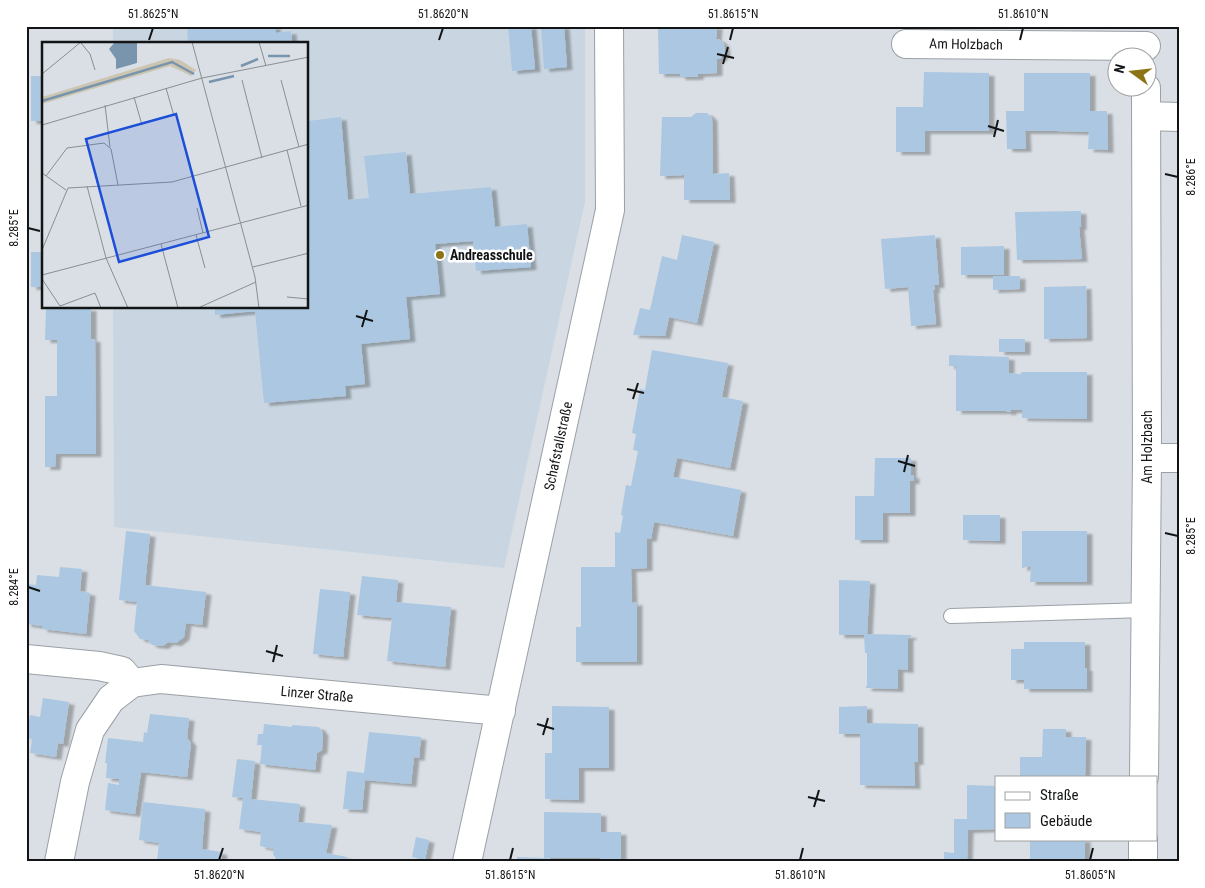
<svg xmlns="http://www.w3.org/2000/svg" width="1205" height="888" font-family="'Roboto Condensed',sans-serif">
  <defs>
    <filter id="shadow"><feDropShadow dx="5.5" dy="3" stdDeviation="1" flood-color="#0004"/></filter>
  </defs>
  <rect width="100%" height="100%" fill="#d9dfe5"/>
  <path fill="#c9d6e1" d="M 113,26 L 585,26 L 585,202 L 504,568 L 114,527 L 113,308 L 308,308 L 308,44 L 113,44 Z"/>
  <path fill="#abc7e1" filter="url(#shadow)" d="M 187,26 L 275,26 L 276,33 L 291,31 L 292,44 L 188,44 Z
    M 508,26 L 531,26 L 535,69 L 512,71 Z
    M 541,26 L 564,26 L 567,67 L 544,69 Z
    M 658,26 L 717,26 L 716,39 L 719,39 L 724,44 L 725,53 L 720,59 L 717,59 L 717,73 L 698,74 L 698,77 L 680,77 L 680,74 L 659,74 Z
    M 924,72 L 989,73 L 989,131 L 925,131 L 925,152 L 896,152 L 896,107 L 923,107 Z
    M 1024,73 L 1090,73 L 1090,111 L 1107,111 L 1108,150 L 1088,149 L 1089,132 L 1057,131 L 1025,131 L 1026,149 L 1007,149 L 1006,111 L 1024,111 Z
    M 31,76 L 44,76 L 44,121 L 31,121 Z
    M 696,113 L 707,113 L 712,118 L 713,174 L 729,173 L 730,200 L 684,200 L 684,175 L 660,176 L 662,117 L 691,117 Z
    M 341,117 L 348,200 L 369,198 L 364,156 L 406,152 L 410,194 L 491,187 L 495,227 L 527,224 L 531,267 L 476,271 L 473,241 L 435,244 L 440,294 L 406,297 L 410,339 L 361,344 L 365,384 L 345,386 L 346,396 L 264,403 L 255,311 L 215,315 L 215,308 L 308,308 L 308,121 Z
    M 1081,211 L 1081,227 L 1079,227 L 1082,259 L 1017,260 L 1015,212 Z
    M 682,235 L 714,242 L 697,323 L 669,317 L 665,336 L 633,335 L 640,308 L 650,310 L 662,256 L 677,260 Z
    M 935,235 L 939,285 L 934,285 L 935,290 L 933,290 L 936,324 L 911,326 L 908,287 L 885,289 L 881,239 Z
    M 1004,246 L 1004,275 L 961,275 L 961,247 Z
    M 31,252 L 41,252 L 41,263 L 44,263 L 44,287 L 31,287 Z
    M 993,276 L 1020,276 L 1020,289 L 993,290 Z
    M 1086,286 L 1087,338 L 1044,339 L 1044,287 Z
    M 46,308 L 91,308 L 91,339 L 95,339 L 96,454 L 56,454 L 55,467 L 45,467 L 45,396 L 57,396 L 57,340 L 45,340 Z
    M 999,339 L 1025,339 L 1025,352 L 999,352 Z
    M 652,350 L 728,363 L 722,397 L 743,401 L 730,468 L 677,458 L 673,477 L 741,490 L 733,536 L 654,522 L 651,539 L 647,538 L 647,568 L 631,569 L 632,603 L 637,602 L 637,662 L 576,662 L 576,627 L 581,627 L 581,567 L 615,567 L 615,532 L 620,533 L 623,516 L 621,515 L 626,485 L 631,486 L 638,451 L 633,450 L 636,434 L 632,433 L 640,389 L 645,390 Z
    M 949,355 L 1009,357 L 1009,373 L 1021,374 L 1021,372 L 1087,372 L 1087,419 L 1022,418 L 1022,410 L 1011,410 L 1011,412 L 1006,412 L 1006,411 L 956,411 L 956,366 L 949,366 Z
    M 875,458 L 911,458 L 911,476 L 914,475 L 914,481 L 910,481 L 910,513 L 883,513 L 883,540 L 855,540 L 855,496 L 874,496 Z
    M 963,515 L 1000,515 L 1000,541 L 963,540 Z
    M 126,531 L 150,534 L 145,585 L 206,592 L 202,625 L 186,623 L 184,637 L 176,643 L 168,642 L 163,646 L 152,645 L 148,640 L 140,639 L 134,631 L 137,602 L 119,600 Z
    M 1022,531 L 1087,531 L 1087,582 L 1030,582 L 1031,566 L 1022,568 Z
    M 60,567 L 82,569 L 80,591 L 90,593 L 86,634 L 42,629 L 42,626 L 26,624 L 26,584 L 36,585 L 37,575 L 59,577 Z
    M 362,576 L 398,580 L 396,602 L 451,607 L 445,667 L 387,661 L 392,618 L 357,615 Z
    M 839,580 L 870,581 L 867,634 L 911,635 L 911,637 L 908,637 L 908,670 L 898,669 L 898,689 L 866,688 L 866,686 L 867,686 L 867,653 L 865,653 L 864,635 L 839,635 Z
    M 320,589 L 350,592 L 343,657 L 313,654 Z
    M 1024,642 L 1085,642 L 1085,668 L 1087,668 L 1087,689 L 1024,689 L 1024,680 L 1011,680 L 1011,649 L 1024,649 Z
    M 43,698 L 69,702 L 63,744 L 58,743 L 56,757 L 30,753 L 32,739 L 26,738 L 30,715 L 40,717 Z
    M 552,706 L 609,707 L 609,768 L 579,768 L 579,800 L 545,799 L 545,753 L 552,753 Z
    M 867,706 L 867,723 L 918,724 L 918,762 L 914,762 L 915,786 L 860,785 L 860,734 L 839,734 L 839,707 Z
    M 150,714 L 189,718 L 187,738 L 191,743 L 187,777 L 141,772 L 135,814 L 105,810 L 108,783 L 119,785 L 119,779 L 106,778 L 107,763 L 105,763 L 108,738 L 143,742 L 144,732 L 147,733 Z
    M 264,724 L 292,727 L 292,725 L 319,727 L 323,733 L 322,750 L 317,753 L 315,770 L 260,764 L 262,745 L 257,745 L 258,734 L 263,734 Z
    M 1043,729 L 1066,729 L 1066,737 L 1086,737 L 1085,777 L 1020,777 L 1020,757 L 1042,757 Z
    M 369,732 L 421,737 L 419,758 L 414,757 L 411,784 L 365,780 L 362,810 L 343,809 L 347,771 L 364,773 Z
    M 237,759 L 255,761 L 251,799 L 300,804 L 298,822 L 332,825 L 326,853 L 347,857 L 346,862 L 278,862 L 273,854 L 274,849 L 260,846 L 261,832 L 239,829 L 243,798 L 232,797 Z
    M 967,785 L 996,786 L 996,829 L 968,830 L 967,862 L 944,862 L 944,852 L 954,853 L 954,819 L 967,819 Z
    M 143,802 L 205,809 L 202,849 L 222,852 L 221,862 L 157,862 L 159,843 L 139,840 Z
    M 544,812 L 601,813 L 601,832 L 621,832 L 621,862 L 600,862 L 601,858 L 548,858 L 548,862 L 517,862 L 517,857 L 544,858 Z
    M 416,837 L 429,840 L 425,860 L 412,857 Z
    M 1030,839 L 1085,839 L 1085,862 L 1030,862 Z"/>
  <g fill="none" stroke-linecap="round" stroke-linejoin="round">
    <defs>
      <path id="service" d="M 951,616 L 1146,610"/>
      <path id="minor" d="M 906,44 L 1146,46
        M 1146,116 L 1179,117
        M 1147,458 L 1179,458
        M 26,659 L 99,666 L 122,671 L 132,683
        M 1144,777 L 1147,458 L 1146,88
        M 59,862 L 75,782 L 90,730 L 111,699 L 132,683 L 161,679 L 501,711
        M 467,862 L 610,210 L 609,26
        M 1143,862 L 1143,839"/>
    </defs>
    <use href="#service" stroke="#9aa0a5" stroke-width="16"/>
    <use href="#minor" stroke="#9aa0a5" stroke-width="30"/>
    <use href="#service" stroke="#fff" stroke-width="14"/>
    <use href="#minor" stroke="#fff" stroke-width="28"/>
  </g>
  <path fill="none" stroke="#121416" stroke-width="2" d="M 149,40 L 153,28M 439,40 L 443,28M 730,40 L 733,28M 1020,40 L 1023,28M 717,54 L 734,58M 723,64 L 728,47M 988,126 L 1004,131M 994,137 L 998,120M 1165,174 L 1178,177M 28,228 L 40,231M 356,316 L 373,321M 362,327 L 367,310M 627,389 L 644,393M 633,399 L 638,383M 898,461 L 915,466M 904,472 L 908,455M 1165,533 L 1178,536M 28,587 L 40,591M 266,651 L 283,656M 273,662 L 277,645M 537,724 L 554,729M 543,735 L 548,718M 808,797 L 825,801M 814,807 L 819,790M 219,860 L 223,848M 510,860 L 513,848M 800,860 L 803,848M 1090,860 L 1093,848"/>
  <circle fill="#8c7316" stroke="#fff" stroke-width="2" cx="440" cy="255" r="5"/>
  <g text-anchor="middle" stroke-width="5" stroke-linejoin="round" paint-order="stroke">
    <g font-size="14" fill="#121416" stroke="#fff">
      <text transform="translate(966 44) rotate(1)" y="5">Am Holzbach</text>
      <text transform="translate(558 446) rotate(-78)" y="5">Schafstallstraße</text>
      <text transform="translate(1147 447) rotate(-90)" y="5">Am Holzbach</text>
      <text transform="translate(317 694) rotate(5)" y="5">Linzer Straße</text>
    </g>
    <g font-size="14" font-weight="bold" fill="#121416" stroke="#fff" text-anchor="start">
      <text x="450" y="260">Andreasschule</text>
    </g>
  </g>
  <g transform="translate(42 42)">
    <rect width="266" height="266" fill="#d9dfe5"/>
    <path d="M 127,16 L 138,18 L 154,28 L 149,34 L 128,24 L 0,62 L 0,55 Z" fill="#ccc5b1"/>
    <path d="M 73,0 L 95,0 L 95,21 L 74,27 L 74,17 L 67,7 Z" fill="#7994ad"/>
    <path fill="none" stroke="#7994ad" stroke-width="2.5" d="M 226,14 L 248,14M 199,24 L 216,17M 167,40 L 192,34M 0,59 L 130,20 L 152,32"/>
    <path fill="none" stroke="#898e92" stroke-width="1" d="M 150,0 L 213,235 L 217,266M 217,0 L 224,24M 39,1 L 48,12 L 53,28M 0,32 L 39,0M 200,38 L 220,116M 239,38 L 257,105M 124,46 L 132,74M 92,55 L 100,83M 63,63 L 68,105M 0,83 L 160,36 L 267,15M 245,108 L 259,164M 0,131 L 24,148M 4,134 L 25,106 L 62,101 L 69,107 L 76,143M 45,144 L 64,216 L 86,266M 155,166 L 161,191M 154,193 L 163,226M 119,202 L 136,266M 0,208 L 26,146 L 130,140 L 267,102M 211,225 L 267,211M 0,233 L 267,163M 0,237 L 18,264M 245,255 L 267,257M 18,264 L 53,251 L 59,266M 156,266 L 214,240"/>
    <path fill="#1d4ed8" fill-opacity="0.15" stroke="#1d4ed8" stroke-width="2.5" d="M 134,72 L 167,195 L 77,220 L 44,97 Z"/>
    <rect width="266" height="266" fill="none" stroke="#121416" stroke-width="2.5"/>
  </g>
  <rect width="1205" height="888" fill="none" stroke="#ffffff" stroke-width="55"/>
  <rect x="995" y="776" width="162" height="65" fill="#ffffff" stroke="#a0a1a2"/>
  <rect x="1005" y="792" width="25" height="8" fill="#ffffff" stroke="#a0a1a2"/>
  <text x="1040" y="800" font-size="15" fill="#121416">Straße</text>
  <rect x="1005" y="813" width="25" height="15" fill="#abc7e1" stroke="#a0a1a2"/>
  <text x="1040" y="826" font-size="15" fill="#121416">Gebäude</text>
  <g transform="translate(1132 72) rotate(285)"><circle r="24" fill="#ffffff" stroke="#a0a1a2"/>
  <path d="M0-4L9 19L0 12L-9 19Z" fill="#8c7316"/>
  <text y="-8" font-size="14" font-weight="bold" text-anchor="middle" fill="#121416">N</text>
  </g>
  <rect x="28" y="28" width="1150" height="832" fill="none" stroke="#121416" stroke-width="2"/>
  <g font-size="12" text-anchor="middle" fill="#121416">
    <text x="153" y="18">51.8625°N</text>
    <text x="443" y="18">51.8620°N</text>
    <text x="733" y="18">51.8615°N</text>
    <text x="1023" y="18">51.8610°N</text>
    <text transform="translate(1191 177) rotate(-90)" y="4">8.286°E</text>
    <text transform="translate(14 228) rotate(-90)" y="4">8.285°E</text>
    <text transform="translate(1191 536) rotate(-90)" y="4">8.285°E</text>
    <text transform="translate(14 587) rotate(-90)" y="4">8.284°E</text>
    <text x="219" y="879">51.8620°N</text>
    <text x="510" y="879">51.8615°N</text>
    <text x="800" y="879">51.8610°N</text>
    <text x="1090" y="879">51.8605°N</text>
  </g>
</svg>
